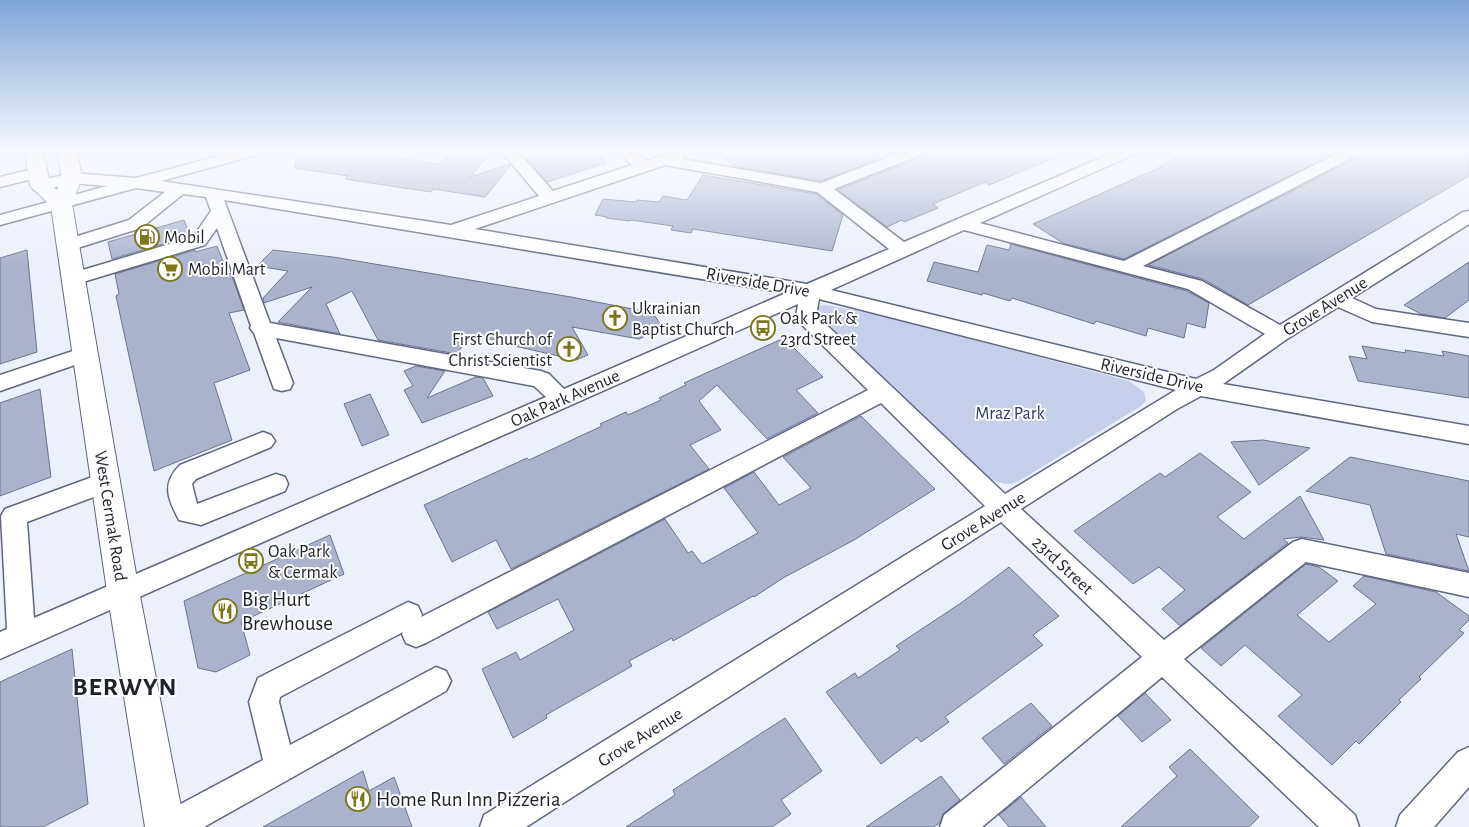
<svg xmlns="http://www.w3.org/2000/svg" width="1469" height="827" font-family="'Alegreya Sans',sans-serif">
  <rect width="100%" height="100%" fill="#ecf0fc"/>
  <path fill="#c5ceeb" d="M 826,305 L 884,316 L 1129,381 L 1144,392 L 1146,401 L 1141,406 L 1019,481 C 1008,487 997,483 987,476 L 829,330 L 819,319 L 816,310 L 819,306 Z"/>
  <path fill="#aab2ce" stroke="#6c738d" d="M 348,151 L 440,164 L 453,151 L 492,151 L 470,177 L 509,164 L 511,165 L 485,197 L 433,189 L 431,192 L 345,179 L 348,176 L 295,168 L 297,154 L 341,158 Z
    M 552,151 L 594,151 L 606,163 L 547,182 L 526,159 Z
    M 749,151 L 900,151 L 821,181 L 734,166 L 725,159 Z
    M 927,151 L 1070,151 L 989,185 L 985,182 L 933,204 L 938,208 L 904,222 L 902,220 L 887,227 L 838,190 L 924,156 Z
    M 1193,151 L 1339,151 L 1124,259 L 1063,243 L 1033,224 L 1163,166 L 1161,165 Z
    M 1363,151 L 1469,151 L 1469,176 L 1248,305 L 1203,279 L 1148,265 L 1360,156 Z
    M 703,175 L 816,194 L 843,215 L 832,251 L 693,229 L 691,233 L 671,230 L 673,226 L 631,220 L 630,221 L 606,218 L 607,217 L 595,215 L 603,199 L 636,202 L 637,200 L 659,202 L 663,196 L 687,200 Z
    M 184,220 L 190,236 L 112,259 L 108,242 Z
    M 1011,244 L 1187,291 L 1209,303 L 1205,328 L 1187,323 L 1184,338 L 1148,328 L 1146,336 L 1096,321 L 1094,324 L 1012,298 L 1010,301 L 983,293 L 982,295 L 927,281 L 934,262 L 978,272 L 987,245 L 1009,250 Z
    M 217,246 L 228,274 L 231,273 L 244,310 L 229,313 L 250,370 L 214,383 L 232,440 L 154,471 L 116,296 L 119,294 L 115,274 L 195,250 L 195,252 Z
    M 27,250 L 37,352 L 0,364 L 0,258 Z
    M 273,250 L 333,257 L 571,297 L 653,313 L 663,328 L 639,339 L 572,327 L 588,355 L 576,360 L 506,344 L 508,342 L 456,333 L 463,345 L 457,354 L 378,340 L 352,291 L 326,304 L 340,334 L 278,322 L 312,287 L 264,303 L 263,298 L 288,271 L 257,266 Z
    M 1469,262 L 1469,300 L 1445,318 L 1421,314 L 1404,305 Z
    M 784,338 L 823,377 L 796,390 L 818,413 L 767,439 L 717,385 L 699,401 L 721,430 L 690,445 L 709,469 L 511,569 L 496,540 L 452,562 L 424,505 L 527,458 L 529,460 L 602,426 L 600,424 L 626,412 L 628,415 L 661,400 L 659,398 L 686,385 L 684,383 Z
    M 1362,346 L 1406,353 L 1405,350 L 1444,356 L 1442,351 L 1469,356 L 1469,398 L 1358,381 L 1349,356 L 1367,359 Z
    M 416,366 L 445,371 L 427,398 L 476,377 L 483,378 L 493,396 L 422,423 L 404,390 L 413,386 L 404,371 Z
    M 40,389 L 51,477 L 0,496 L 0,403 Z
    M 370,394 L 389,435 L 362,446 L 344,404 Z
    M 861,416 L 935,489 L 854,540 L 783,578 L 754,597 L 753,596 L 673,641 L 672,638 L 629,661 L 632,666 L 546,715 L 547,718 L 513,738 L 482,669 L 516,652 L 520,660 L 574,630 L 558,599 L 497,629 L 488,612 L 665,519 L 688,553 L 692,551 L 702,564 L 758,533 L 724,488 L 754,472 L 779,505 L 811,488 L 783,457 Z
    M 1263,440 L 1310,448 L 1259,485 L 1231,442 Z
    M 1200,453 L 1251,492 L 1217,517 L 1244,539 L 1300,496 L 1324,540 L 1302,537 L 1283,539 L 1288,543 L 1180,626 L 1162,609 L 1185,590 L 1159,567 L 1133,584 L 1074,531 L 1160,473 L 1165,477 Z
    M 1350,457 L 1469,481 L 1469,537 L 1456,534 L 1469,571 L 1386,554 L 1370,505 L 1306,491 Z
    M 330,535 L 344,574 L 241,622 L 250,655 L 216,672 L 198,668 L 184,601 Z
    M 1306,564 L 1319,567 L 1338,581 L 1297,615 L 1329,642 L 1376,604 L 1353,586 L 1364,576 L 1436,592 L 1469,616 L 1469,620 L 1459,630 L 1464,633 L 1419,677 L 1421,679 L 1399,700 L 1401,702 L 1359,744 L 1356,741 L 1332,765 L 1278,716 L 1302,695 L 1245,645 L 1221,666 L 1201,648 Z
    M 1009,567 L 1059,616 L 1033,635 L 1043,645 L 945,717 L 949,722 L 921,742 L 917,737 L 881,764 L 826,692 L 855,673 L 858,678 L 900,650 L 896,646 L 961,603 Z
    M 72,649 L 88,804 L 43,827 L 0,827 L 0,682 Z
    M 1145,693 L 1171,720 L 1142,742 L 1118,716 Z
    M 1031,703 L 1052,726 L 1004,764 L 982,738 Z
    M 785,718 L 822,771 L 781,800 L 791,814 L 772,827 L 626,827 L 675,795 L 673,790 Z
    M 1190,749 L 1259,817 L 1249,827 L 1121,827 L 1177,776 L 1169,767 Z
    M 363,771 L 369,791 L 394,777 L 412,827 L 263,827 Z
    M 941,776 L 960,800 L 943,814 L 940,823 L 933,827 L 866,827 Z
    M 1021,797 L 1046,827 L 1009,827 L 999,815 Z"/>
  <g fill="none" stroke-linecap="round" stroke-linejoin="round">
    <defs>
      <path id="minor" d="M 238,151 L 262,151 L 260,154 L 161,181 L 451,225 L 539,196 L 501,151 L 517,151 L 553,191 L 632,165 L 617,151 L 634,151 L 646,161 L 676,151 L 682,153 L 684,156 L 682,159 L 821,183 L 904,151 L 925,151 L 923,154 L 834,189 L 904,242 L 1117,151 L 1137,151 L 1135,154 L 980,223 L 1124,261 L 1342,151 L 1361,151 L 1359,154 L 1143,266 L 1202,281 L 1280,325 L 1463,212 L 1469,211 L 1469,224 L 1352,298 L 1376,309 L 1469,323 L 1469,337 L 1372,322 L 1338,307 L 1287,339 L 1223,384 L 1469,426 L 1469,444 L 1201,396 L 1177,409 L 1021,509 L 1164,640 L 1293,542 L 1302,539 L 1469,573 L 1469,597 L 1306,562 L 1184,659 L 1355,815 L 1359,827 L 1319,827 L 1162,677 L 982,827 L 940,827 L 944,815 L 1142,657 L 1001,522 L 526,827 L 480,827 L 484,815 L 985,506 L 881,403 L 426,643 L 416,647 L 406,643 L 402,634 L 403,632 L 280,697 L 279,702 L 290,745 L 436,667 L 446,671 L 451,681 L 446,691 L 204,827 L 156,827 L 160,815 L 263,760 L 249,702 L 258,678 L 408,602 L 418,606 L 422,615 L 421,617 L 868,390 L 799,322 L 796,317 L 798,304 L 0,659 L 0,632 L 7,629 L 1,516 L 5,509 L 106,472 L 115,475 L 118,482 L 115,489 L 27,522 L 34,618 L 546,397 L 534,386 L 276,338 L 293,383 L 290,389 L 282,391 L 274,389 L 254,333 L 250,328 L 251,326 L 217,228 L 205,245 L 73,285 L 66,283 L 63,279 L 66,275 L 193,237 L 211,211 L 206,197 L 183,194 L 141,228 L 68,251 L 62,249 L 59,245 L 62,241 L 129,220 L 165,192 L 136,188 L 0,225 L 0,215 L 107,186 L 72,183 L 40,191 L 34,190 L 32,186 L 34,182 L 72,173 L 136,178 ZM 665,165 L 817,192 L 889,249 L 807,284 L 475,229 ZM 224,200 L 786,293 L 564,389 L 549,374 L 541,371 L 270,323 ZM 964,230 L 1188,289 L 1265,334 L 1214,370 L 1196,379 L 831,290 ZM 819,299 L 1176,390 L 1005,494 L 816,315 Z
        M 38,168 L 44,170 L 46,173 L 44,176 L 0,187 L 0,177 Z
        M 85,347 L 92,349 L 96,354 L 92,359 L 0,391 L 0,375 Z
        M 263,432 L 271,435 L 275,441 L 271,447 L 196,479 L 192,484 L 197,504 L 276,474 L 285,477 L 288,484 L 285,491 L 201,525 L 179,520 C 168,499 161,484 180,465 Z
        M 1469,747 L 1469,787 L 1434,827 L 1396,827 L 1400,815 L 1458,752 Z"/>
      <path id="major" d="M 25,151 L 43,151 L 50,184 L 57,190 L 62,178 L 57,151 L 77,151 L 82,178 L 72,204 L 139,591 L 185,827 L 145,827 L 107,591 L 51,206 L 30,186 Z"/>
    </defs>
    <use href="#minor" stroke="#5f667f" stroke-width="3"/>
    <use href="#major" stroke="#5f667f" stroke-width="2"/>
    <use href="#minor" fill="#fff" fill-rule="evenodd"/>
    <use href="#major" fill="#fff" fill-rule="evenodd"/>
  </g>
  <linearGradient id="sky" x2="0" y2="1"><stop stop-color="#7fa5d6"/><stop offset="0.57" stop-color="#f6f8fe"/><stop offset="1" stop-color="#f6f8fe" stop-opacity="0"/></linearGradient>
  <rect width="1469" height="266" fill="url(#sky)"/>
  <defs>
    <symbol id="fuel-ring" viewBox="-11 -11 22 22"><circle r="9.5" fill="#fefefe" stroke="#7d771c" stroke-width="1.5"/><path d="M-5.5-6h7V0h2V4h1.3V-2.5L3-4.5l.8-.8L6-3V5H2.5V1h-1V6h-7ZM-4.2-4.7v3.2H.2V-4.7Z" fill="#7d771c"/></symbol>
    <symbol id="supermarket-ring" viewBox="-11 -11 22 22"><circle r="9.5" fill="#fefefe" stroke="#7d771c" stroke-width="1.5"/><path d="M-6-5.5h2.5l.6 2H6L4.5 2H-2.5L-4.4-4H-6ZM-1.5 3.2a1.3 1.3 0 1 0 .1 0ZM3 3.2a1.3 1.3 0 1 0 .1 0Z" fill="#7d771c"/></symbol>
    <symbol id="church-ring" viewBox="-11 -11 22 22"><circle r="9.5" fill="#fefefe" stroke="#7d771c" stroke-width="1.5"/><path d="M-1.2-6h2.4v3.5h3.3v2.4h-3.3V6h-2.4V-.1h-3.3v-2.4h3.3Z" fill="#7d771c"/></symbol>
    <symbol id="bus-ring" viewBox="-11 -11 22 22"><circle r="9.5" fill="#fefefe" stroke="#7d771c" stroke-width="1.5"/><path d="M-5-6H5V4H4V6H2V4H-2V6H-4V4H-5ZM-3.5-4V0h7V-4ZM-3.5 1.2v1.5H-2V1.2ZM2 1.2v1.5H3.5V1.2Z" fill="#7d771c"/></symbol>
    <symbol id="restaurant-ring" viewBox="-11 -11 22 22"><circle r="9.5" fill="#fefefe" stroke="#7d771c" stroke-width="1.5"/><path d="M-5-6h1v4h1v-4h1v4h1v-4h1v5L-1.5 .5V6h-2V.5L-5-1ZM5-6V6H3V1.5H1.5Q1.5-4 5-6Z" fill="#7d771c"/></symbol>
  </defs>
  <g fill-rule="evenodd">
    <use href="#fuel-ring" x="133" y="223" width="28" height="28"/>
    <use href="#supermarket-ring" x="156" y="255" width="28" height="28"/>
    <use href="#church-ring" x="601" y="304" width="28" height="28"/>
    <use href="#bus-ring" x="749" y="314" width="28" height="28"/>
    <use href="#church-ring" x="555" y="335" width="28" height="28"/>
    <use href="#bus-ring" x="237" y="547" width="28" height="28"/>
    <use href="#restaurant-ring" x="211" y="597" width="28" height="28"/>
    <use href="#restaurant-ring" x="344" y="785" width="28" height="28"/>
  </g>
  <g text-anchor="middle" stroke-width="4" stroke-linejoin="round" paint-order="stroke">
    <g font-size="18" fill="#1f222c" stroke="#fefefe" text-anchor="start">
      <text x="164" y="243">Mobil</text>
      <text x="188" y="275">Mobil Mart</text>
      <text x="632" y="314">Ukrainian<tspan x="632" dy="21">Baptist Church</tspan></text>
      <text x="780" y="324">Oak Park &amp;<tspan x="780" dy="21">23rd Street</tspan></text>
      <text x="552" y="345" text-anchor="end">First Church of<tspan x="552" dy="21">Christ Scientist</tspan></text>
      <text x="268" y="557">Oak Park<tspan x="268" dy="21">&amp; Cermak</tspan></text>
    </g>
    <g font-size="18" fill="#1f222c" stroke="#fefefe">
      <text transform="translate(758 282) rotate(10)" y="6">Riverside Drive</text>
      <text transform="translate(1325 306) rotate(-32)" y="6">Grove Avenue</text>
      <text transform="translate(1152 375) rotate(13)" y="6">Riverside Drive</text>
      <text transform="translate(565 398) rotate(-24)" y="6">Oak Park Avenue</text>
      <text transform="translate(111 516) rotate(81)" y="6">West Cermak Road</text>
      <text transform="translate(983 521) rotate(-32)" y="6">Grove Avenue</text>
      <text transform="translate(1063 565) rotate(43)" y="6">23rd Street</text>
      <text transform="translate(640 737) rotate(-32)" y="6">Grove Avenue</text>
    </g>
    <g font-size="18" fill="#2d3870" stroke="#fefefe">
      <text x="1010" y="419">Mraz Park</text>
    </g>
    <g font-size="21" fill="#1f222c" stroke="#fefefe" text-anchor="start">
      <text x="242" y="606">Big Hurt<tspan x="242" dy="24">Brewhouse</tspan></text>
      <text x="376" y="806">Home Run Inn Pizzeria</text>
    </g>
    <g font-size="26" font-weight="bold" letter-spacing="1" fill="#1f222c" stroke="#fefefe">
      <text x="125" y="695">BERWYN</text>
    </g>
  </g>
</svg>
